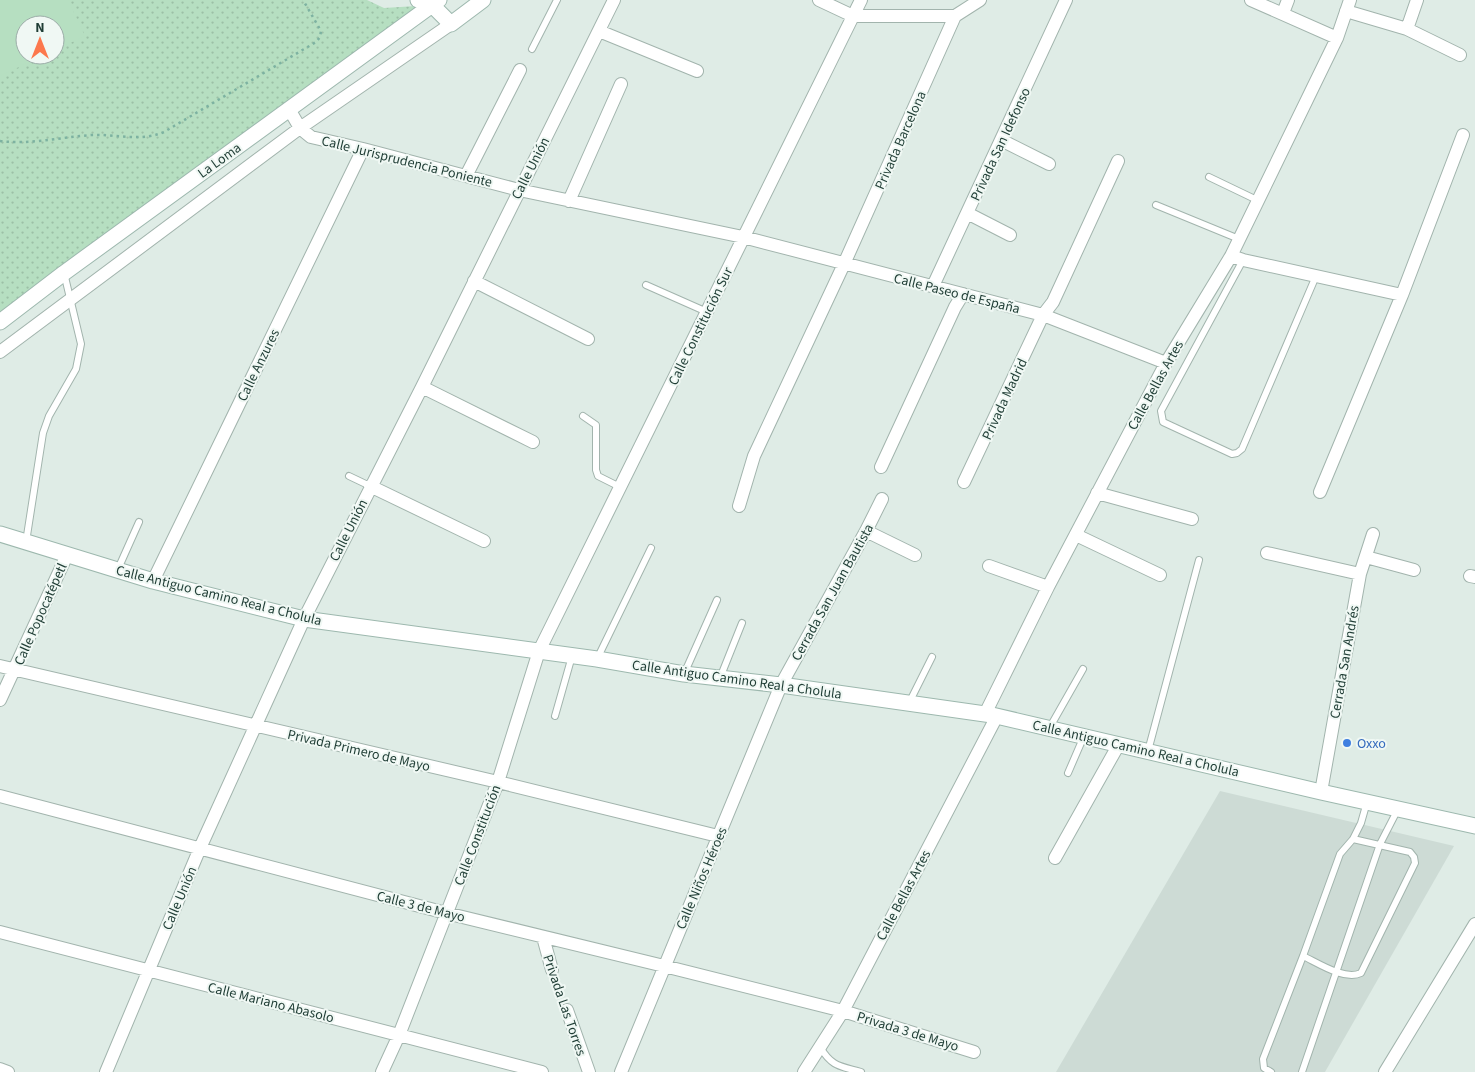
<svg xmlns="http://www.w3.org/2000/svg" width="1475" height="1072" font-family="'Source Sans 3',sans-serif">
  <defs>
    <pattern id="grass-dots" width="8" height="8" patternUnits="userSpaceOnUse" patternTransform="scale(1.25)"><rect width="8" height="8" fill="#b6dfc1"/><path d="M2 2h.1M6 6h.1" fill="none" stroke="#9cc0a6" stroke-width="1.8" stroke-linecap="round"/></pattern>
  </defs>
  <rect width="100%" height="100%" fill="#dfece6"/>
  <path fill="#cddbd5" d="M 1220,791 L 1454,846 L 1325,1072 L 1056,1072 Z"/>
  <path fill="url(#grass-dots)" fill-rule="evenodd" d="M 0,0 L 367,0 L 384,8 L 432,5 L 0,324 ZM 25,25 L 55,25 L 55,55 L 25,55 Z"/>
  <path fill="#b6dfc1" d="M 0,0 L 68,0 L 85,36 L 55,50 L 55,25 L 25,25 L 25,55 L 44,55 L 0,76 Z"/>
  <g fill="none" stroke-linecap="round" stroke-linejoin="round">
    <defs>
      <path id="lane" d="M 532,49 L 557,0
        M 1209,177 L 1259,201
        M 1156,205 L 1239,239
        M 1243,260 L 1161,411 L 1163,422 L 1232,454 L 1237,453 L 1242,449 L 1316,276
        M 646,285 L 707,312
        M 583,416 L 596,425 L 596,470 L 598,476 L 620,487
        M 349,476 L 370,486
        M 26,542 L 43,433 L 49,416 L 76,369 L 81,344 L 64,273
        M 118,569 L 139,522
        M 597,659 L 651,548
        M 684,674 L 717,600
        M 720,678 L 742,623
        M 909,703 L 932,657
        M 555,716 L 572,656
        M 1050,727 L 1083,669
        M 1148,751 L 1199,560
        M 1068,773 L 1084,736
        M 1303,956 C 1318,963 1345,981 1361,973 L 1415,863 L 1414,857 L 1410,852 L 1353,839
        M 820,1047 C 832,1067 840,1066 861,1072
        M 1271,1072 L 1264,1068 L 1263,1059 L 1303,956 L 1340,854 L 1353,839 L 1361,823 L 1367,802
        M 1302,1072 L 1380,844 L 1398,809"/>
      <path id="street" d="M 819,0 L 853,16 L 955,16 L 980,0
        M 1251,0 L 1337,38
        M 1346,11 L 1407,29 L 1460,55
        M 1283,13 L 1288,0
        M 1407,29 L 1417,0
        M 599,31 L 697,71
        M 289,109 L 300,128 L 311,137 L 363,149 L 519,190 L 743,237 L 1043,315 L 1166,363
        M 1001,140 L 1049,164
        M 466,176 L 520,70
        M 569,201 L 621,84
        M 967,213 L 1010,235
        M 1231,256 L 1243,260 L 1402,295
        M 474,281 L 588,339
        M 933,286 L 1066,0
        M 0,352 L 300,128 L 451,24
        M 422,387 L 533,442
        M 881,467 L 955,307 L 963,294
        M 964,482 L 1043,315 L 1053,302 L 1118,161
        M 370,486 L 484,541
        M 1320,492 L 1402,295 L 1463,135
        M 1097,493 L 1192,519
        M 739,506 L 754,456 L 844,264 L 955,16
        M 866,531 L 915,555
        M 1076,535 L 1160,575
        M 1267,553 L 1360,574
        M 1366,557 L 1414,570
        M 989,566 L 1048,587
        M 1470,576 L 1475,577
        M 153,581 L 363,149
        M 0,666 L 498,782 L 718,836
        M 0,700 L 67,555
        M 985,714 L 1048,587 L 1166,363 L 1231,256 L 1337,38 L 1350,0
        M 1321,792 L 1360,574 L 1373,534
        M 0,796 L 446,913 L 664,966 L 843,1011 L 974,1052
        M 1055,858 L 1119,744
        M 0,932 L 542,1072
        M 543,937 L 552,970
        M 567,1010 L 589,1072
        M 0,1069 L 8,1072
        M 106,1072 L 200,848 L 304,619 L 422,387 L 614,0
        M 382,1072 L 399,1035 L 498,782 L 539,651 L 861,0
        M 621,1072 L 781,685 L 866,531 L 882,499
        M 804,1072 L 843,1011 L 997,716
        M 1385,1072 L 1475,924"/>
      <path id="secondary" d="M 418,0 L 432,5 L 451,24 L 483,0
        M 0,322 L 64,273 L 439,0
        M 0,534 L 153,581 L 304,619 L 597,659 L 684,674 L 781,685 L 992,715 L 1321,792 L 1475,826"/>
    </defs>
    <use href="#lane" stroke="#a2b4ad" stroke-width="8"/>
    <use href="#street" stroke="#a2b4ad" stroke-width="14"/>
    <use href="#secondary" stroke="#9db8ae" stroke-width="17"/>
    <path stroke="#7db2a1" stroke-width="2.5" stroke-dasharray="2.5 4" stroke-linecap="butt" d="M 0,141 C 31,145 61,137 92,135 C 116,134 141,142 164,132 L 316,42 L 320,37 L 321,31 L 303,0
      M 556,981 L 563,999"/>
    <use href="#lane" stroke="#fff" stroke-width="6"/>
    <use href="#street" stroke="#fff" stroke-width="12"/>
    <use href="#secondary" stroke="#fff" stroke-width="15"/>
  </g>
  <circle fill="#3f7fe0" stroke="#f0f8f4" stroke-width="2" cx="1347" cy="743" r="5"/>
  <g text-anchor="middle" stroke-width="4" stroke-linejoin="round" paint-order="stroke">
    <g font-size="14" fill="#1f3d35" stroke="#f0f8f4">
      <text transform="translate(900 140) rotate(-66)" y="5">Privada Barcelona</text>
      <text transform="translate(1000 144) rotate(-65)" y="5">Privada San Idefonso</text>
      <text transform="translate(219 160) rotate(-36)" y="5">La Loma</text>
      <text transform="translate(407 161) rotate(14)" y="5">Calle Jurisprudencia Poniente</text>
      <text transform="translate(530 168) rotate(-63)" y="5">Calle Unión</text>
      <text transform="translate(957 293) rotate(14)" y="5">Calle Paseo de España</text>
      <text transform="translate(700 326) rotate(-64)" y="5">Calle Constitución Sur</text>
      <text transform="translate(258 365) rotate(-64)" y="5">Calle Anzures</text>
      <text transform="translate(1155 385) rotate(-61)" y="5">Calle Bellas Artes</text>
      <text transform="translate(1004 399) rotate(-65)" y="5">Privada Madrid</text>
      <text transform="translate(348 530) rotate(-63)" y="5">Calle Unión</text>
      <text transform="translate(832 592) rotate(-61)" y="5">Cerrada San Juan Bautista</text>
      <text transform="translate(219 595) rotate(14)" y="5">Calle Antiguo Camino Real a Cholula</text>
      <text transform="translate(40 614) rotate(-66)" y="5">Calle Popocatépetl</text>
      <text transform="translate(1344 662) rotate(-80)" y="5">Cerrada San Andrés</text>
      <text transform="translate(737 679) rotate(8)" y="5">Calle Antiguo Camino Real a Cholula</text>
      <text transform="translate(1136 748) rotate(13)" y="5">Calle Antiguo Camino Real a Cholula</text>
      <text transform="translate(359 750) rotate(13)" y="5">Privada Primero de Mayo</text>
      <text transform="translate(477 835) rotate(-69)" y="5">Calle Constitución</text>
      <text transform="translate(701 878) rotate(-67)" y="5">Calle Niños Héroes</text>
      <text transform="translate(903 895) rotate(-62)" y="5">Calle Bellas Artes</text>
      <text transform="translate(179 898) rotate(-67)" y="5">Calle Unión</text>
      <text transform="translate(421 906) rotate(14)" y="5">Calle 3 de Mayo</text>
      <text transform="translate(271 1002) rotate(14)" y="5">Calle Mariano Abasolo</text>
      <text transform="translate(565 1005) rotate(71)" y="5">Privada Las Torres</text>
      <text transform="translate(908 1031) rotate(17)" y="5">Privada 3 de Mayo</text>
    </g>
    <g font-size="14" fill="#366cbe" stroke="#f0f8f4" text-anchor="start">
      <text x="1357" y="748">Oxxo</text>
    </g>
  </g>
  <g transform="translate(40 40)"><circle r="24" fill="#f0f8f4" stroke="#9cada8"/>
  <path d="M0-4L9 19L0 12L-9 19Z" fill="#fc784d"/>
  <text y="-8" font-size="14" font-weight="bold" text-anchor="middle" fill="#1f3d35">N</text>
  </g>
</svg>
